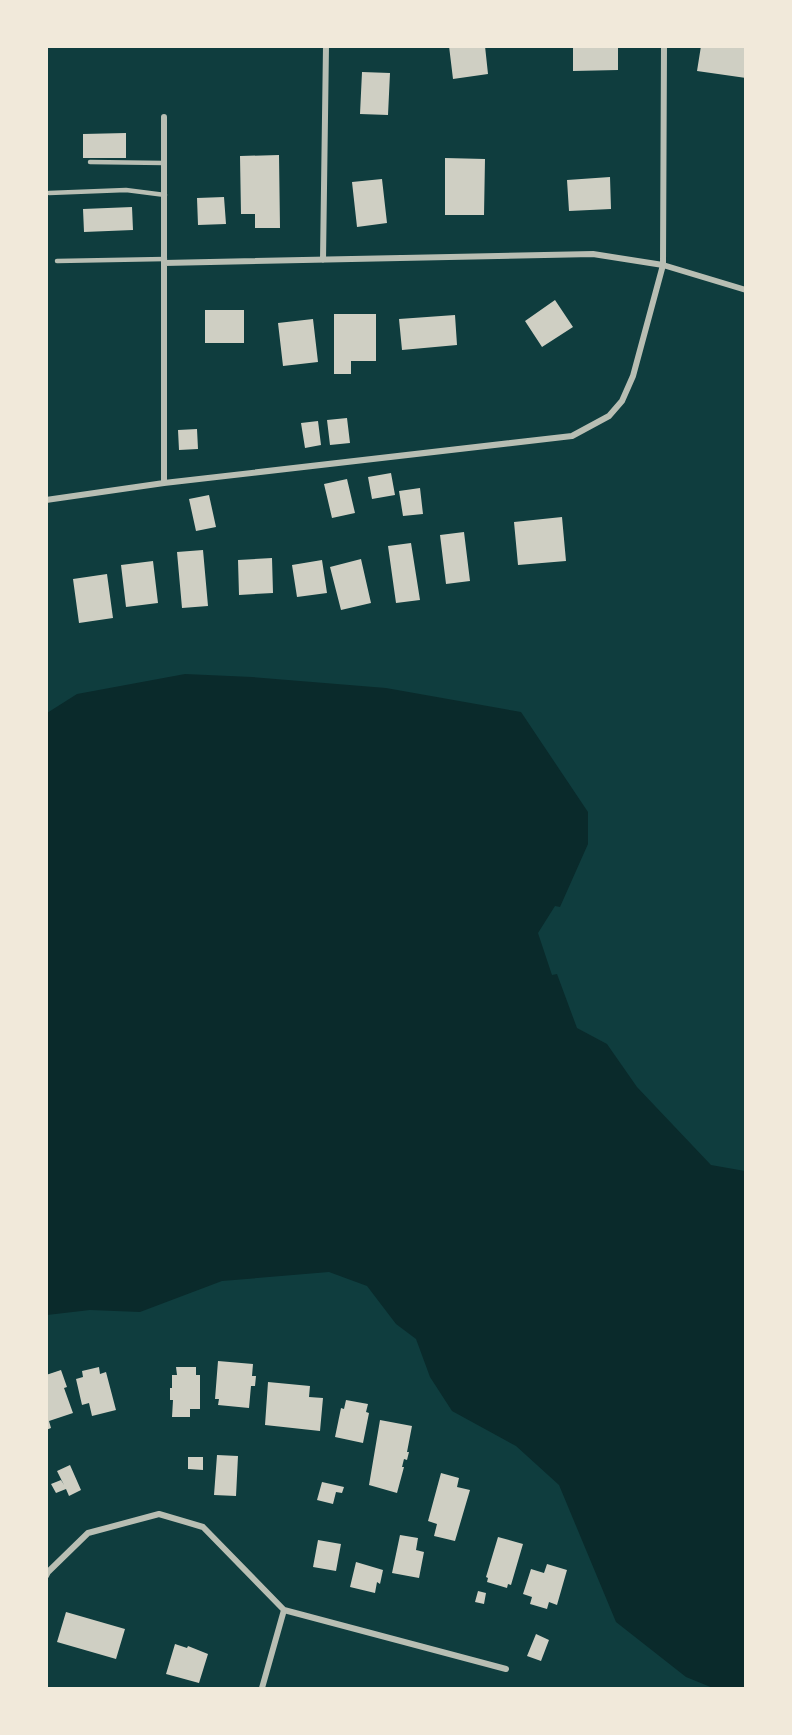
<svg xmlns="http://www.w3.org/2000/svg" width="792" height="1735" font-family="'Source Serif 4',serif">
  <rect width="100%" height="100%" fill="#0f3d3e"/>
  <path fill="#0a2a2b" d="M 185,674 L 252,677 L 386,688 L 521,712 L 588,812 L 588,844 L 560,907 L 555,906 L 538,933 L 552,975 L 557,974 L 577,1028 L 607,1044 L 637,1087 L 711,1165 L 745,1171 L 745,1688 L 713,1688 L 686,1677 L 616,1622 L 559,1485 L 516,1446 L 452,1411 L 430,1377 L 416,1339 L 396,1324 L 367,1286 L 329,1272 L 222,1281 L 140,1312 L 90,1310 L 47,1315 L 47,713 L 77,694 Z"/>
  <path fill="#cfcfc3" d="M 449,46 L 485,46 L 488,74 L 453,79 Z
    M 573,46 L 618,46 L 618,70 L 573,71 Z
    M 701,46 L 746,46 L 746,78 L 697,71 Z
    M 362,72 L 390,73 L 388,115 L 360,114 Z
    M 126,133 L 126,158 L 83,158 L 83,134 Z
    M 279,155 L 280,228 L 255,228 L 255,214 L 241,214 L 240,156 Z
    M 445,158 L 485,159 L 484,215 L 445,215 Z
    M 610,177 L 611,209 L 569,211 L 567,180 Z
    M 382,179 L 387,223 L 357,227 L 352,182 Z
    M 224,197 L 226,224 L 198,225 L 197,198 Z
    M 132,207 L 133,230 L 84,232 L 83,209 Z
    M 555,300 L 573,327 L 542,347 L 525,321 Z
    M 205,310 L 244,310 L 244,343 L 205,343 Z
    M 334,314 L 376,314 L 376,361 L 351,361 L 351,374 L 334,374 Z
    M 455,315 L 457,345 L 402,350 L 399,319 Z
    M 313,319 L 318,362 L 283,366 L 278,323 Z
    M 347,418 L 350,443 L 330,445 L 327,420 Z
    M 318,421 L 321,445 L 305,448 L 301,423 Z
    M 197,429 L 198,449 L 179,450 L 178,430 Z
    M 391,473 L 395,495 L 372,499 L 368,477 Z
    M 347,479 L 355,513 L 332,518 L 324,484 Z
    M 420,488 L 423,514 L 403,516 L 399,491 Z
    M 209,495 L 216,527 L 196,531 L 189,499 Z
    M 562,517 L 566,561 L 518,565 L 514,522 Z
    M 464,532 L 470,581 L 446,584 L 440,535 Z
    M 411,543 L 420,600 L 396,603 L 388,546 Z
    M 203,550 L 208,606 L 182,608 L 177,552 Z
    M 272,558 L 273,593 L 239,595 L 238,560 Z
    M 361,559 L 371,603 L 341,610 L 330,567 Z
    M 322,560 L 327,593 L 297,597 L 292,565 Z
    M 153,561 L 158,603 L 126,607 L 121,565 Z
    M 107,574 L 113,618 L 79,623 L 73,579 Z
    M 218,1361 L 253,1364 L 252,1376 L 256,1376 L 255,1386 L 251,1386 L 249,1408 L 218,1405 L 219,1399 L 215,1399 Z
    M 99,1367 L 100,1374 L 106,1372 L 116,1410 L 92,1416 L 89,1403 L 82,1405 L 76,1379 L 83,1377 L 82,1371 Z
    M 176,1367 L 196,1367 L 196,1375 L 200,1375 L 200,1409 L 190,1409 L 190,1417 L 172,1417 L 173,1400 L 170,1400 L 170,1388 L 172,1388 L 172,1375 L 177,1375 Z
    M 61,1370 L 67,1387 L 64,1388 L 73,1413 L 49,1421 L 51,1428 L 46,1430 L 46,1375 Z
    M 268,1382 L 310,1386 L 309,1397 L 323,1398 L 320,1431 L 265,1425 Z
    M 346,1400 L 368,1404 L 366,1412 L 369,1413 L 363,1443 L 335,1437 L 341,1408 L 344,1409 Z
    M 380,1420 L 412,1426 L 407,1452 L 409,1452 L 407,1460 L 404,1459 L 402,1467 L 404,1467 L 397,1493 L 369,1485 Z
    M 217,1455 L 238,1456 L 236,1496 L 214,1495 Z
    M 188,1457 L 203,1457 L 203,1470 L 188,1469 Z
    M 70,1465 L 81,1490 L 69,1496 L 66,1489 L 56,1493 L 51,1484 L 61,1480 L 64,1485 L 57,1471 Z
    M 441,1473 L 459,1478 L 457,1487 L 470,1490 L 455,1541 L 434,1536 L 437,1524 L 428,1521 Z
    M 322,1482 L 344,1487 L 342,1493 L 336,1492 L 333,1504 L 317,1500 Z
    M 400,1535 L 418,1538 L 416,1550 L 424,1552 L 419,1578 L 392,1573 Z
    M 498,1537 L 523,1544 L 511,1585 L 508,1584 L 507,1588 L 487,1582 L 488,1578 L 486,1577 Z
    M 318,1540 L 341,1544 L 336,1571 L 313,1567 Z
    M 356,1562 L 383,1570 L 380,1584 L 377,1582 L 375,1593 L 350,1587 Z
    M 547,1564 L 567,1570 L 557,1605 L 549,1602 L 547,1609 L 530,1604 L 532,1597 L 523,1594 L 531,1569 L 544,1573 Z
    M 478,1591 L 486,1593 L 484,1604 L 475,1602 Z
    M 66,1612 L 125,1629 L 116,1659 L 57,1642 Z
    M 536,1634 L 549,1640 L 541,1661 L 527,1656 Z
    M 175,1644 L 187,1648 L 188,1646 L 208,1654 L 199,1683 L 166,1674 Z"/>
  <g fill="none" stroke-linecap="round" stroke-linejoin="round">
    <path stroke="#b8beb3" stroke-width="4.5" d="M 90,162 L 164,163
      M 49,193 L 126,190 L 165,195
      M 57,261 L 165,259"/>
    <path stroke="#b8beb3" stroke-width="6" d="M 323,260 L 326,46
      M 164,263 L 593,254 L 663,265 L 746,290
      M 164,483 L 164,117
      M 46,500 L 164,483 L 572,436 L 609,416 L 622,401 L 633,376 L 663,265 L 664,46
      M 46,1576 L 48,1572 L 88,1533 L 159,1514 L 203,1527 L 284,1610 L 506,1669
      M 262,1688 L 284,1610"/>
  </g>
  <rect width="792" height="1735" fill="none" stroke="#f1e9da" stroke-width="96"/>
</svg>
